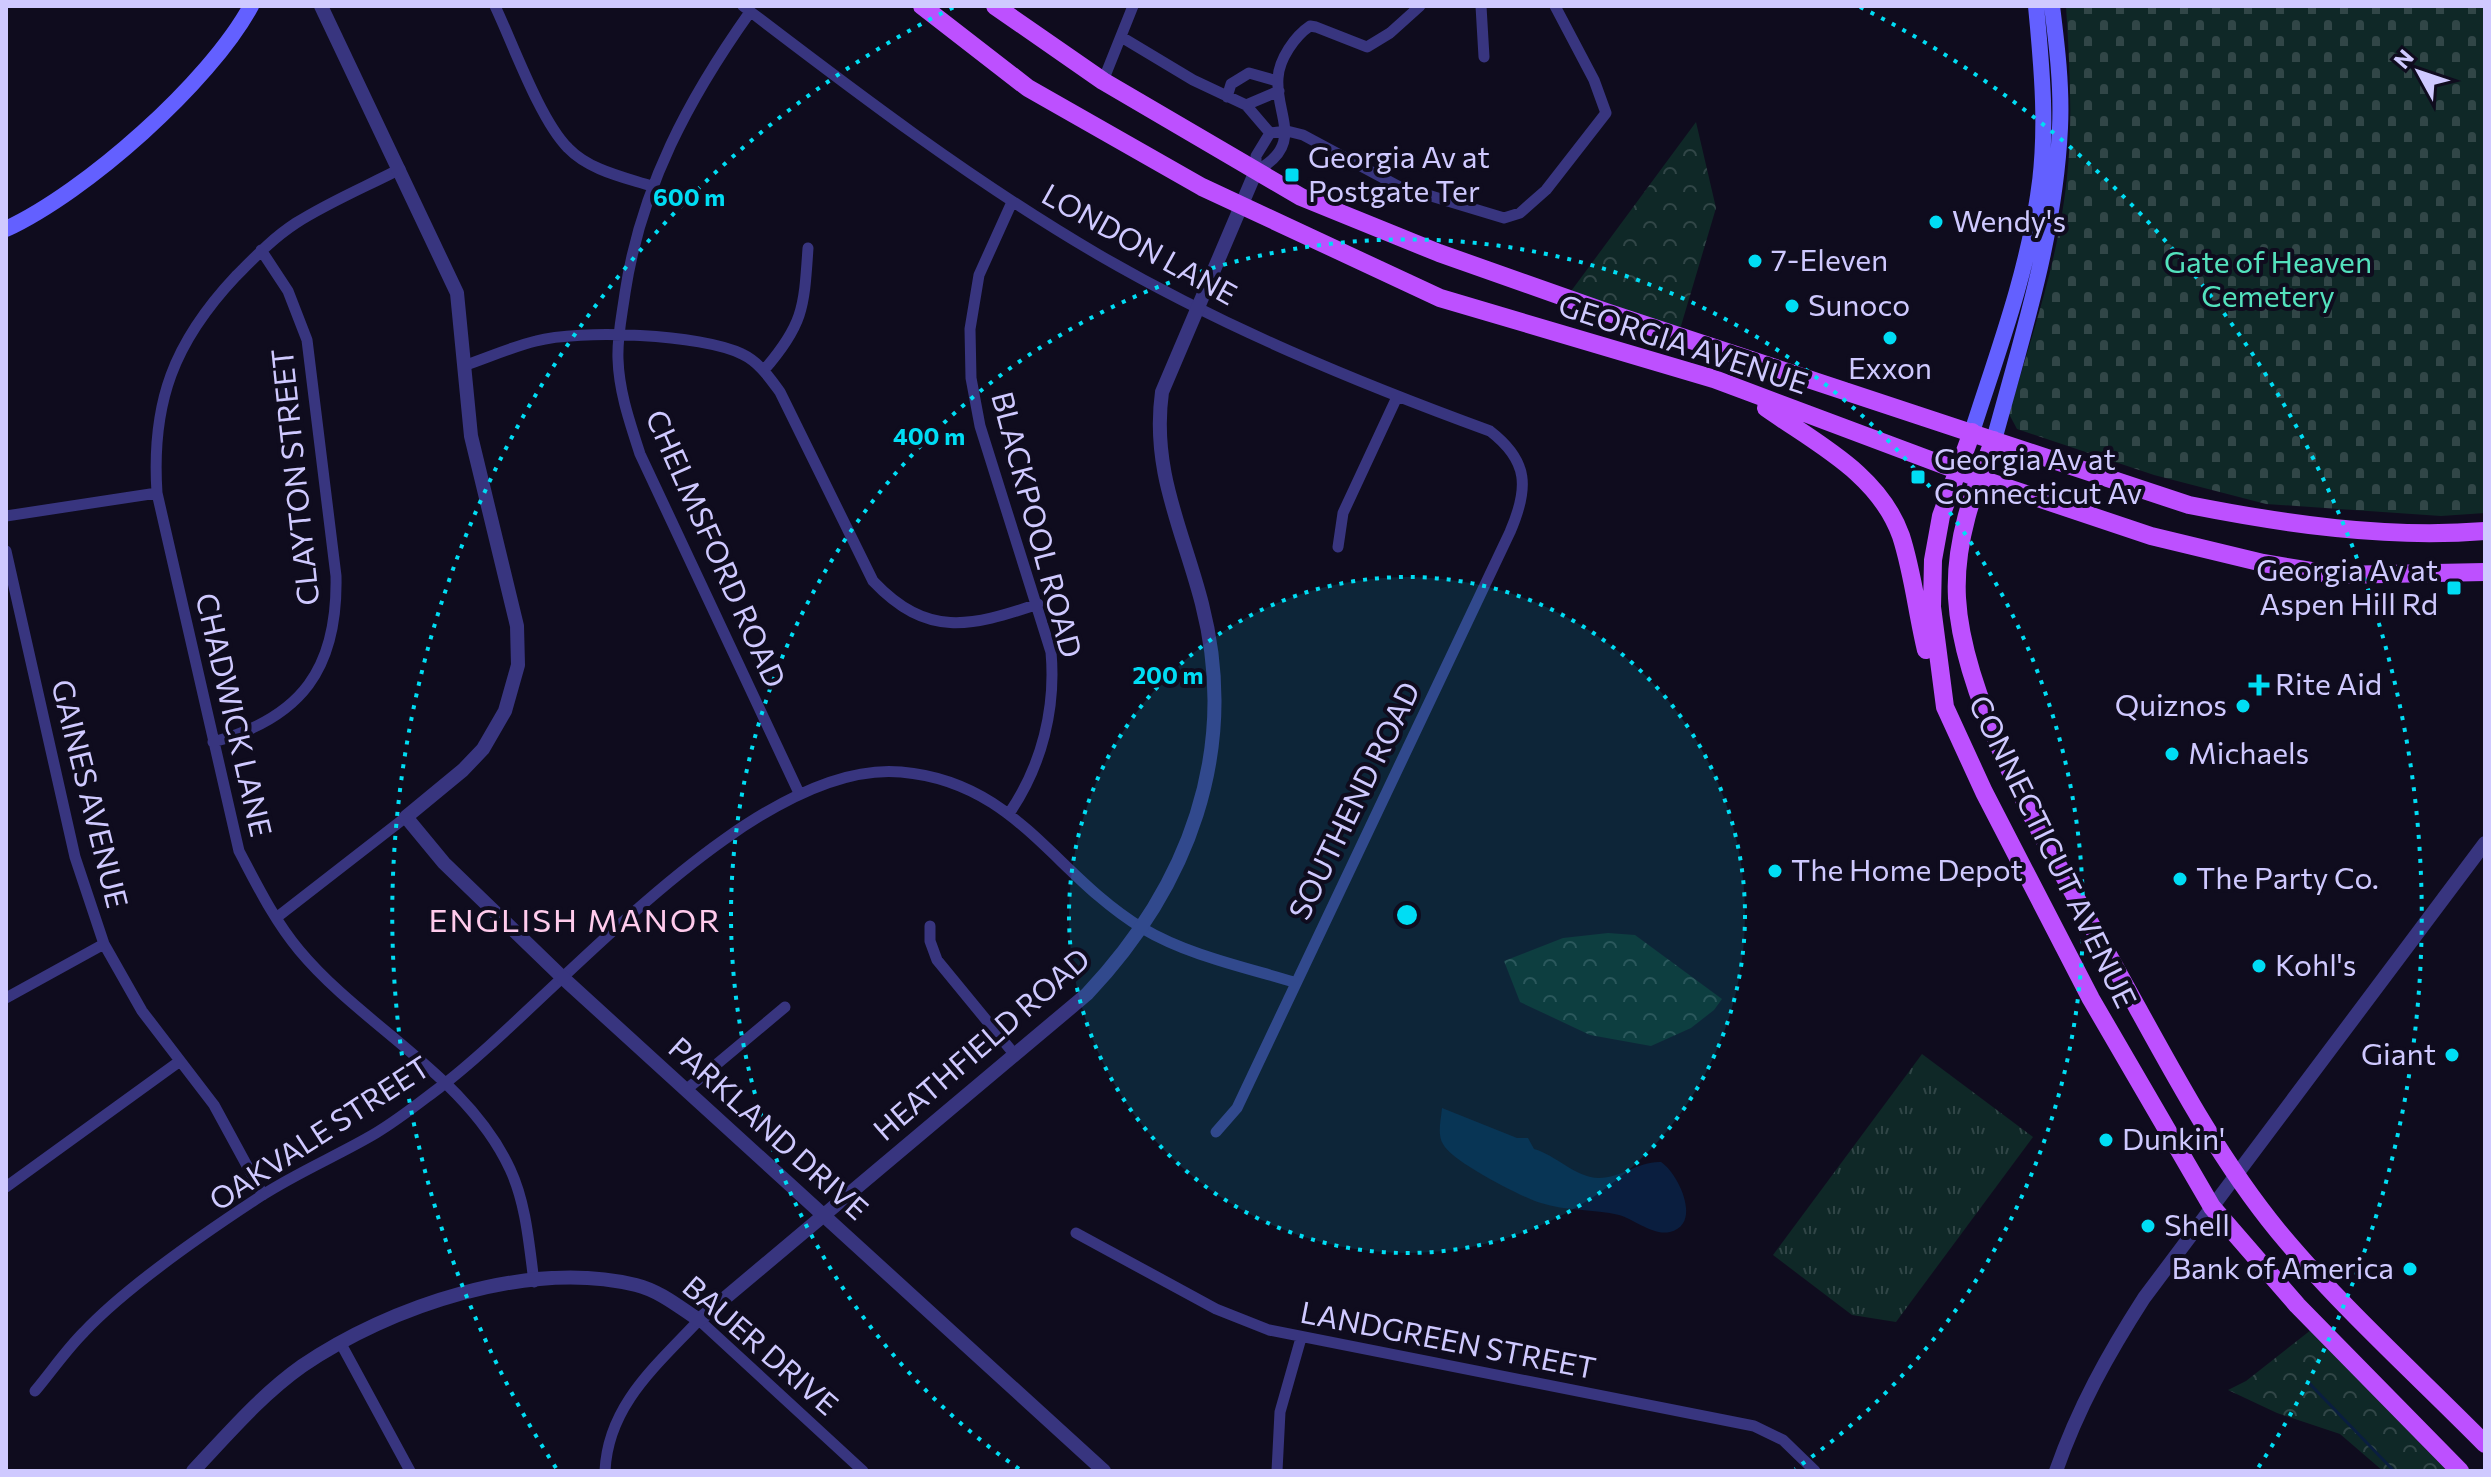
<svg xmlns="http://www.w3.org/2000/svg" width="2491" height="1477" font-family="Commissioner,sans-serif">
  <defs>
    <pattern id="grass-tufts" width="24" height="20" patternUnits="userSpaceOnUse" patternTransform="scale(2)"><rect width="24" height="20" fill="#0f2827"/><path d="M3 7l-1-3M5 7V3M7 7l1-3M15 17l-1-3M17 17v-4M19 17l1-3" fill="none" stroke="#314647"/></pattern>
    <pattern id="forest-crowns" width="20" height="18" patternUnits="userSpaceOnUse" patternTransform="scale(2)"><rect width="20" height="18" fill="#0f2827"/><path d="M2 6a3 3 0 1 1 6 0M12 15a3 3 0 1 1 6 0" fill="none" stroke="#314647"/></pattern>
    <pattern id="cemetery-stones" width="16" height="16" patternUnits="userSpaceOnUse" patternTransform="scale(2)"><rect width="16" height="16" fill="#0f2827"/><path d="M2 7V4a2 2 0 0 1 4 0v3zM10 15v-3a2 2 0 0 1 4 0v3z" fill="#314647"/></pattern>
  </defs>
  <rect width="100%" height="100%" fill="#0f0c1e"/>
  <path fill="url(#grass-tufts)" d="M 1922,1054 L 2033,1137 L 1896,1322 L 1852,1315 L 1773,1255 Z"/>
  <path fill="url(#forest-crowns)" d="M 1696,122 L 1716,208 L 1678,336 L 1566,298 Z
    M 1608,933 L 1635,935 L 1722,999 L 1714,1010 L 1691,1028 L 1651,1046 L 1590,1035 L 1520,1002 L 1504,961 L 1563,938 Z
    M 2316,1326 L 2460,1471 L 2383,1471 L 2340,1434 L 2277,1413 L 2228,1390 L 2246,1381 Z"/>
  <path fill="url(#cemetery-stones)" d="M 2066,6 L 2485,6 L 2485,513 L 2441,516 L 2266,504 L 2154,475 L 2017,429 L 2009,414 C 2029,344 2054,273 2064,201 C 2074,136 2070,71 2066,6 Z"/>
  <path fill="#0a1e3f" d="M 1442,1108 L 1517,1138 L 1528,1138 L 1534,1149 C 1556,1155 1576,1178 1599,1178 C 1621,1178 1639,1161 1661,1162 C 1678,1173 1703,1224 1670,1232 C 1653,1236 1634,1219 1619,1215 C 1594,1209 1565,1211 1541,1203 C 1521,1197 1451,1161 1443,1144 C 1437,1134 1441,1120 1442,1108 Z"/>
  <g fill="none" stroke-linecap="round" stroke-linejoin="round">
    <path stroke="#0a1e3f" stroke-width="3" d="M 2309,1383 L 2394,1471"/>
    <path stroke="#38357f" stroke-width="11" d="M 495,6 C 513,44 540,120 568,148 C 589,170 623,177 651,186
      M 743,6 C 858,94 974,182 1099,255 C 1223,327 1356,382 1490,431 C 1529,461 1529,488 1510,532 L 1237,1108 L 1216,1132
      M 1481,6 L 1484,57
      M 750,12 C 689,98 641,187 625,293 C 622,315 617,337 618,359 C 619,392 630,423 640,454 L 799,793
      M 1123,38 L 1193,80 L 1246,105 L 1270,133
      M 1103,81 L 1133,6
      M 1227,97 L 1231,84 L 1249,73 L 1277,81
      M 1246,105 L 1279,91
      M 1270,133 L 1287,131 L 1303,135 L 1398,186 L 1504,218 L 1520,213 L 1546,190 L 1606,113 L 1594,80 L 1555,6
      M 1270,133 L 1256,156 L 1256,171 C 1306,144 1275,115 1278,78 C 1279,59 1295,36 1310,26 L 1316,27 L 1367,47 L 1390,33 L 1420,6
      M 400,169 C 365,187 329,202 296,223 C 273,238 255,257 236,276 C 174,342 151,402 157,493 L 239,851 C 257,885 274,920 299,950 C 362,1026 467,1076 510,1169 C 526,1203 529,1244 534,1282
      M 466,365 C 489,357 512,347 536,341 C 579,329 702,334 742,354 C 759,362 769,377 780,392 L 873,581 C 927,638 970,627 1038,604
      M 764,370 C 804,324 804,307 808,248
      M 6,516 L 157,493
      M 1338,547 L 1343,513 L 1397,397
      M 6,551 L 75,857 L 104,944 L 142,1011 L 214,1105 L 263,1195
      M 213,742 C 302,718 338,668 336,576 L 307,340 L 288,291 L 261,250
      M 1010,812 C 1042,765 1056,708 1051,652 L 980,426 L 971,378 L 970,329 L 979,275 L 1012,202
      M 276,918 L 406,817
      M 930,926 L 930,941 L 937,960 L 1015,1055
      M 6,998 L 104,944
      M 687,1089 L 785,1007
      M 6,1187 L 180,1061
      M 1076,1233 L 1216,1309 L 1269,1330 L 1754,1426 L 1783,1440 L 1815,1471
      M 340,1342 L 410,1471
      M 35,1391 C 51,1372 66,1350 84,1332 C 128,1285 206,1232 261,1196 C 298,1172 339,1155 376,1133 C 398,1120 419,1103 439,1088 C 552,1003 751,758 901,772 C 1017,782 1053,874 1142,928 C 1187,955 1244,967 1294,982
      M 605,1471 C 608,1405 657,1365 699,1320 L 863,1471
      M 1277,1471 L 1280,1412 L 1301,1338"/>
    <path stroke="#38357f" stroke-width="14" d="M 321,6 L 457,293 L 471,436 L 517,626 L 518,665 L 505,711 L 483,749 L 463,770 L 406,817 L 444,863 L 562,977 L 1104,1471
      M 193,1471 C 228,1434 261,1395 302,1366 C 390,1306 529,1259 636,1285 C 660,1291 679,1307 699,1320 L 1087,994 C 1188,887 1240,752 1202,604 C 1183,530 1151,471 1162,392 L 1256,171
      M 2056,1471 C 2078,1408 2108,1354 2144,1298 L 2485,843"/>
    <path stroke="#6360ff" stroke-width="16" d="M 6,229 C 86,192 209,83 251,6
      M 1972,432 C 1997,354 2026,277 2038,196 C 2048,134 2042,68 2036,6
      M 1994,440 C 2022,337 2055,236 2060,128 C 2062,87 2057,46 2052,6"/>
    <path stroke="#bd50ff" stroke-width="18" d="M 922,6 L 1028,88 L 1202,187 L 1440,298 L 1714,379 L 1978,478 L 2151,536 L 2263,563 L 2336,575 L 2485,572
      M 995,6 L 1103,81 L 1301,197 L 1439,253 L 1606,312 L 2189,505 C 2285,524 2387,539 2485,531
      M 1766,408 C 1817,444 1879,474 1901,536 C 1913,573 1917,613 1926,650
      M 1972,432 L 1941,516 L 1933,560 L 1932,607 L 1945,707 L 1984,792 L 2091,999 L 2212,1207 L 2297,1305 L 2460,1471
      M 1994,440 C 1973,491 1954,542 1957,598 C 1963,709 2061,870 2116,969 C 2165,1057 2214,1153 2278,1231 C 2341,1307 2416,1374 2485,1444"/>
  </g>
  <circle cx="1407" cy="915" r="338" fill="#00ddf4" fill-opacity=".12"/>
  <g fill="none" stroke="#00ddf4" stroke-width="4" stroke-dasharray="4 8">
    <circle cx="1407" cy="915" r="338"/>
    <path d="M1019 1469A676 676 0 1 1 1795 1469"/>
    <path d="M556 1468A1015 1015 0 0 1 954 7M1860 7A1015 1015 0 0 1 2258 1468"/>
  </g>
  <g fill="#00ddf4" stroke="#0f0c1e" stroke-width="3">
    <rect x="1284" y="167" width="16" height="16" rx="4"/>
    <circle cx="1936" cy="222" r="8"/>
    <circle cx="1755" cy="261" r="8"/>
    <circle cx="1792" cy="306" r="8"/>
    <circle cx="1890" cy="338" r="8"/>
    <rect x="1910" y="469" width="16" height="16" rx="4"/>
    <rect x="2446" y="580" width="16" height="16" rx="4"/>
    <path d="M2255 673h8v8h8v8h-8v8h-8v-8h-8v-8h8z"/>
    <circle cx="2243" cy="706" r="8"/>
    <circle cx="2172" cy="754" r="8"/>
    <circle cx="1775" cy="871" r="8"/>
    <circle cx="2180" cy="879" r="8"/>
    <circle cx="2259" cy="966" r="8"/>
    <circle cx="2452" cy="1055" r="8"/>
    <circle cx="2106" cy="1140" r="8"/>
    <circle cx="2148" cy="1226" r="8"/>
    <circle cx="2410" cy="1269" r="8"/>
  </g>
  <g text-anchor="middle" stroke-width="8" stroke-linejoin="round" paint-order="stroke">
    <g font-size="30" fill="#cfc9ff" stroke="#0f0c1e" text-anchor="start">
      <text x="1308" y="168">Georgia Av at<tspan x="1308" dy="34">Postgate Ter</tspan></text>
      <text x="1952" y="232">Wendy's</text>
      <text x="1771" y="271">7-Eleven</text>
      <text x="1808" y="316">Sunoco</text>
      <text x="1890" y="379" text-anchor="middle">Exxon</text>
      <text x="1934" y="470">Georgia Av at<tspan x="1934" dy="34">Connecticut Av</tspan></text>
      <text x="2438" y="581" text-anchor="end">Georgia Av at<tspan x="2438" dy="34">Aspen Hill Rd</tspan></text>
      <text x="2275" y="695">Rite Aid</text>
      <text x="2227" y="716" text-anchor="end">Quiznos</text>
      <text x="2188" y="764">Michaels</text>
      <text x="1791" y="881">The Home Depot</text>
      <text x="2196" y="889">The Party Co.</text>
      <text x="2275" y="976">Kohl's</text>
      <text x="2436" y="1065" text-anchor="end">Giant</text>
      <text x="2122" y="1150">Dunkin'</text>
      <text x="2164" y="1236">Shell</text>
      <text x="2394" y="1279" text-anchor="end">Bank of America</text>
    </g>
    <g font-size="30" fill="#cfc9ff" stroke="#0f0c1e">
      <text transform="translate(1139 245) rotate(29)" y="10">LONDON LANE</text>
      <text transform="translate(1683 345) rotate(18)" y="10">GEORGIA AVENUE</text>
      <text transform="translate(296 477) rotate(-96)" y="10">CLAYTON STREET</text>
      <text transform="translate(1036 525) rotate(75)" y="10">BLACKPOOL ROAD</text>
      <text transform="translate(715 549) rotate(66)" y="10">CHELMSFORD ROAD</text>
      <text transform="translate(233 715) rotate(77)" y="10">CHADWICK LANE</text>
      <text transform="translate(89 794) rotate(76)" y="10">GAINES AVENUE</text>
      <text transform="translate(1355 801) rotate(-64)" y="10">SOUTHEND ROAD</text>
      <text transform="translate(2052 852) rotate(64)" y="10">CONNECTICUT AVENUE</text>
      <text transform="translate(982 1045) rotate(-41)" y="10">HEATHFIELD ROAD</text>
      <text transform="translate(768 1129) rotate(42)" y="10">PARKLAND DRIVE</text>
      <text transform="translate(320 1134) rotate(-33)" y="10">OAKVALE STREET</text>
      <text transform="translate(1448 1341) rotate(11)" y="10">LANDGREEN STREET</text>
      <text transform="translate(760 1346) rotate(41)" y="10">BAUER DRIVE</text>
    </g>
    <g font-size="30" fill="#53e1bd" stroke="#0f0c1e">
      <text x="2268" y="273">Gate of Heaven<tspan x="2268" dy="34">Cemetery</tspan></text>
    </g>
    <g font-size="32" letter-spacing="2" fill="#ffcbec" stroke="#0f0c1e">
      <text x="575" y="932">ENGLISH MANOR</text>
    </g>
  </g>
  <circle cx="1407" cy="915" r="12" fill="#00ddf4" stroke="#0f0c1e" stroke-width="4"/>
  <g font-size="24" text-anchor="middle" font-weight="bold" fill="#00ddf4" stroke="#0f0c1e" stroke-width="8" stroke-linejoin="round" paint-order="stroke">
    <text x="689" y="206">600 m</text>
    <text x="929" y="445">400 m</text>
    <text x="1168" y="684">200 m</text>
  </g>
  <rect width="2491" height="1477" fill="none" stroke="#cfc9ff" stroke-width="16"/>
  <g transform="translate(2419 72) rotate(310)" stroke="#0f0c1e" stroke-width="6" paint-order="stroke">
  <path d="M0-6L14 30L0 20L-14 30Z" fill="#cfc9ff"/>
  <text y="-12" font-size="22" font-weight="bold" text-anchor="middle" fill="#cfc9ff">N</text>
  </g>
</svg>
